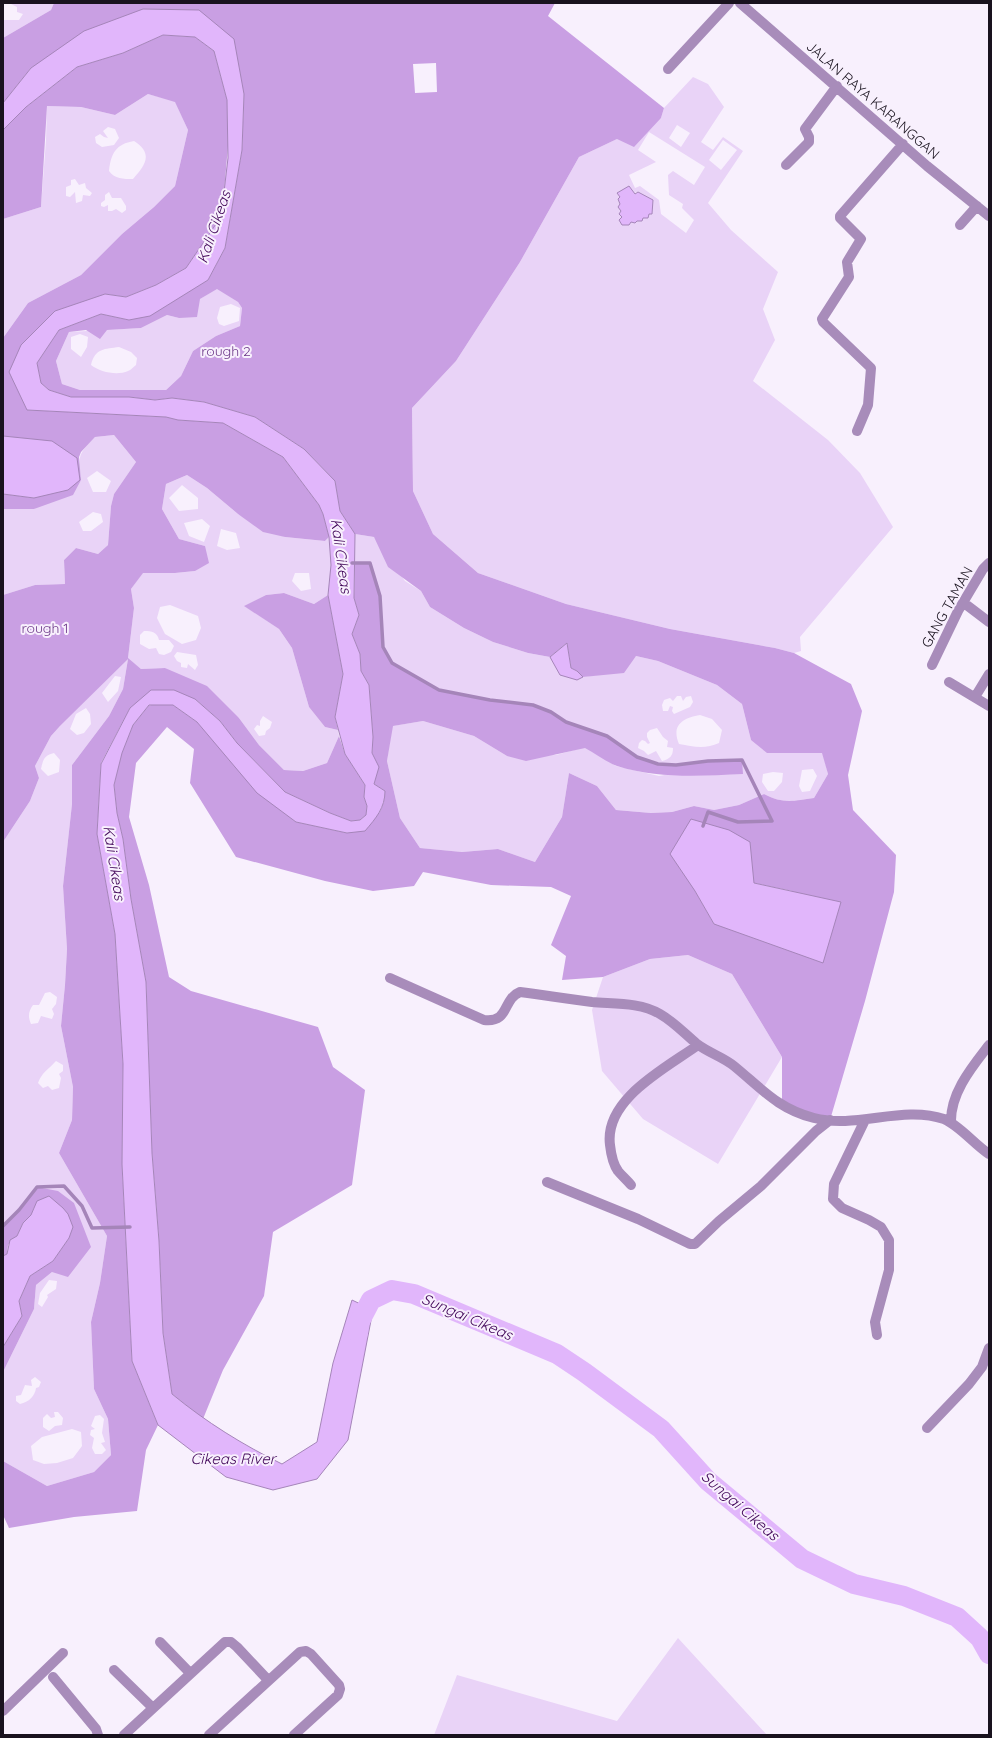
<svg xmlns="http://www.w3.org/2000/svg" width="992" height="1738" font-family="Quicksand,sans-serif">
  <rect width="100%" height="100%" fill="#f8f0fd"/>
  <path fill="#e9d3f7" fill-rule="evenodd" d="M 9,3 L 54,3 L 51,10 L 3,38 L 3,20 L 19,20 L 23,14 L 17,12 L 17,7 Z
    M 693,77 L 708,84 L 724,107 L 701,142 L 713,150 L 723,137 L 743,151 L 708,203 L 731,230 L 778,272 L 763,309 L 775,340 L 753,381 L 828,440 L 860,473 L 893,527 L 800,637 L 801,651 L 794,653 L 775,648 L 670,629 L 566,604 L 478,573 L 433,534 L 413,491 L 412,408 L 456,361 L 520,262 L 579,157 L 661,118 L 664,108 ZM 677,125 L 690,133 L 681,147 L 669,138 ZM 649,132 L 705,167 L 694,185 L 673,171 L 668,175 L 669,195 L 683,204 L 682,208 L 694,220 L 686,233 L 661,214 L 659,200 L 640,186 L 635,188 L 629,175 L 656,162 L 638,150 ZM 723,140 L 737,150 L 721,170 L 709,160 ZM 638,192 L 653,200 L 643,218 L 631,222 L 620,197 Z
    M 148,94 L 175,101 L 188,130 L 175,186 L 154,207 L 122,234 L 81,275 L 28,303 L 3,338 L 3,219 L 41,207 L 46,140 L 47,106 L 81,107 L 115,115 ZM 108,127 L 115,129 L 119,138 L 114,145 L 102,147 L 96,143 L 95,137 L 100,134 L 104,137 L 108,138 L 103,131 ZM 134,141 C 154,154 145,165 133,179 C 123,179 115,179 109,171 C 111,153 116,144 134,141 ZM 75,179 L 79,185 L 85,183 L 86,188 L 92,193 L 90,196 L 83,195 L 82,201 L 76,203 L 75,192 L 70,197 L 66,196 L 66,187 L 71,185 L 71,180 ZM 109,192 L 112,198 L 121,198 L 126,206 L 126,210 L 122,213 L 116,209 L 112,211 L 108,211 L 108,205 L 104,207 L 101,206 L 101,203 L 105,200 L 105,195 Z
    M 217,288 L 238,302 L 242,308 L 240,326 L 216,336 L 193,351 L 181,376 L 166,390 L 80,390 L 62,384 L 56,361 L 69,332 L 141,328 L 167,315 L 179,318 L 200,299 ZM 231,304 L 240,308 L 239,321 L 224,326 L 219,324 L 217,318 L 220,307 ZM 80,334 L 88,337 L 87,347 L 81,357 L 71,349 L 71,337 ZM 119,347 L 131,352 L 137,358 L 136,365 C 133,367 131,370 128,371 C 117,376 100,372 91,365 C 95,348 105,349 119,347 Z
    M 114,435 L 136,462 L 114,494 L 111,506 L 108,545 L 98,554 L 76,548 L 64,560 L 65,584 L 35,585 L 3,595 L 3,509 L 34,509 L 81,480 C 79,454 77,456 95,437 ZM 97,471 L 111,481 L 106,492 L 93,492 L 87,478 ZM 93,512 L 101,514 L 103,522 L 91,531 L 83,531 L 79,522 Z
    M 187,475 L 207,488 L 238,514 L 285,537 L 325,541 L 329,537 L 331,565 L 328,595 L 314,604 L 284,593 L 266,595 L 245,606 L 279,629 L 292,648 L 309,707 L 325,727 L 338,730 L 339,736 L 327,763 L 303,771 L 284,770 L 259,745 L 239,718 L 165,668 L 141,669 L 128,659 L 123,689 L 109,716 L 72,765 L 72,804 L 63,886 L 67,949 L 65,985 L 61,1026 L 73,1087 L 72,1120 L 59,1153 L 107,1236 L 100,1283 L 91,1322 L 94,1389 L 108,1419 L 111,1455 L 94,1472 L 47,1486 L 3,1461 L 3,1372 L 34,1309 L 36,1285 L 52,1272 L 19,1210 L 3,1226 L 3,842 L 30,801 L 39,778 L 35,766 L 51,736 L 60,726 L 128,658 L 134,608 L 131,589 L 143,572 L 175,573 L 195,571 L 205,546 L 179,539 L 162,509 L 166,484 ZM 182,485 L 198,498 L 198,509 L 179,511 L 169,498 ZM 202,519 L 210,526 L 204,542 L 189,536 L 184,523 ZM 221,529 L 236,533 L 240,548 L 227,550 L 217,546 ZM 295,573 L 309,573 L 311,589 L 301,591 L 292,581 ZM 170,605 L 198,616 L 201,628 L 196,640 L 182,644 L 165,634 L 157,618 L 160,607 ZM 144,631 C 152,631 157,632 159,640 L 169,640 L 174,646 L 171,652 L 164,655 L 159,654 L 156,648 L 149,649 L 140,644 L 140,635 ZM 177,652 L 196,655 L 198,665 L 195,670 L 188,664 L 187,668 L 181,667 L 181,663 L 177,661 L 174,656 ZM 115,676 L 121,677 L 118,691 L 108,702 L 102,693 ZM 86,708 L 90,714 L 91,724 L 84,733 L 77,735 L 70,729 L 76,714 ZM 263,716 L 272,722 L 270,728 L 266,731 L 265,735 L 259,736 L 254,729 L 257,725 L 260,726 L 260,721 ZM 54,753 L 60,760 L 59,772 L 48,776 L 41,769 C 43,759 45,755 54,753 ZM 50,992 L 57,997 L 56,1004 L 52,1009 L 54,1014 L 52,1019 L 41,1016 L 38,1023 L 31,1024 C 28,1017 28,1012 33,1005 L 39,1005 L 45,993 ZM 56,1061 L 63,1065 L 63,1071 L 59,1074 L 61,1078 L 59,1088 L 52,1090 L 48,1086 L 43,1088 L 38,1083 C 42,1072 48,1070 56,1061 ZM 49,1280 L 57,1281 L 56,1289 L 47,1295 L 48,1297 L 42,1307 L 38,1304 L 40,1293 ZM 35,1377 L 41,1382 L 39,1387 L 36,1388 C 35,1396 29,1402 20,1404 L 16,1401 L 16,1396 L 21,1395 L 25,1385 L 32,1386 L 31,1380 ZM 54,1412 L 58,1412 L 63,1418 L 62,1425 L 55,1426 L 49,1431 L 43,1427 L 43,1418 L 47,1414 L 51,1418 L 55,1417 ZM 100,1415 L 104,1419 L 102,1433 L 105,1442 L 101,1443 L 106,1450 L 102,1454 L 95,1454 L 92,1448 L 94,1438 L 90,1435 L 91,1430 L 95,1429 L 91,1426 L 95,1416 ZM 72,1429 L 81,1432 L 82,1446 L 73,1458 L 57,1463 L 44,1464 L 33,1460 L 31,1446 L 42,1437 Z
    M 355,534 L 374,537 L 405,581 L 421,591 L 430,607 L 464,628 L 493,642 L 528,653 L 550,657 L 583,677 L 597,675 L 636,656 L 658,661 L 717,685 L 742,704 L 751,740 L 798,753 L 823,753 L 828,774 L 814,798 C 793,801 783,804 764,794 L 739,805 L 714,810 L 694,806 L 672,812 L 651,813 L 616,810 L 597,786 L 569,773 L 562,817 L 535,862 L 498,849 L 462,852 L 420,848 L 400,818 L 387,761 L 392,726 L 423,721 L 474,736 L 507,756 L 556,755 L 585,747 L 616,766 L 659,776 L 742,761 L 708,761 L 676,765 L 658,764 L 637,757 L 587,728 L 566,722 L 551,712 L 533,705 L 490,700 L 439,690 L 392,663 L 383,647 L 381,622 L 370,563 L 355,562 ZM 677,696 L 681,696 L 683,701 L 686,697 L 691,696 L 693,702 L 690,707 L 674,714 L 672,711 L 673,707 L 670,706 L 668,711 L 663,711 L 662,705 L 664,700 L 670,698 L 673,701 ZM 700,715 L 712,719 L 722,730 L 719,743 C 706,749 694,747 679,744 C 671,725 683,718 700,715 ZM 657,728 L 663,737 L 668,741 L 667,747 L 673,748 C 673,756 670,759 662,761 L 656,751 L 648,755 L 644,751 L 638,748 L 639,743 L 642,740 L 645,741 L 648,744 L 650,743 L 647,737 L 647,733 L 650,730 ZM 813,769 L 817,776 L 810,791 L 802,792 L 799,786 L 802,770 ZM 773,772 L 783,773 L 782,782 L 774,791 L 768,791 L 762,782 L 763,774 Z
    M 688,955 L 732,974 L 782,1057 L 718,1164 L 643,1119 L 602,1071 L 592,1010 L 603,977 L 650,959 Z
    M 678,1638 L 767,1735 L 434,1735 L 457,1675 L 617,1721 Z"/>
  <path fill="#c99fe3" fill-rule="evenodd" d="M 54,3 L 555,3 L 548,16 L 664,108 L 661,118 L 634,147 L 617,139 L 579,157 L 520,262 L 456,361 L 412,408 L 413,491 L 433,534 L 478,573 L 566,604 L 670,629 L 775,648 L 794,653 L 851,684 L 862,711 L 848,775 L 853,810 L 896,855 L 894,892 L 865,1001 L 830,1120 L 782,1106 L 782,1057 L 732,974 L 688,955 L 650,959 L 603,977 L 562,980 L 566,956 L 551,945 L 571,896 L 551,887 L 491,885 L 423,872 L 414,886 L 373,891 L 325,881 L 236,857 L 190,783 L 194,749 L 167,727 L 136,763 L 129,817 L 149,885 L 169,977 L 191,991 L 318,1027 L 333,1067 L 365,1090 L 352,1185 L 273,1232 L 264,1296 L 223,1370 L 203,1419 L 172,1394 L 163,1333 L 159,1241 L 152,1153 L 146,982 L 131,899 L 123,839 L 117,813 L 114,785 L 122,752 L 133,725 L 149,705 L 173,705 L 197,722 L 280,809 L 296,822 L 347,833 C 369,822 384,819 385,791 L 374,784 L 378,767 L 372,753 L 373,737 L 369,685 L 361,671 L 360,654 L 352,634 L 359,615 L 354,598 L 355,562 L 370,563 L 380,596 L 383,647 L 392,663 L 439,690 L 490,700 L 533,705 L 551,712 L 566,722 L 607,736 L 637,757 L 658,764 L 676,765 L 708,761 L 742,760 L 743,774 C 700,776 659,779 617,766 C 606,762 595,753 585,748 L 526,761 L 507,756 L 474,736 L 423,721 L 393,726 L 387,761 L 400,818 L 420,848 L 462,852 L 498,849 L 535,862 L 562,817 L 569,773 L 597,786 L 616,810 L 651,813 L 672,812 L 694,806 L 714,810 L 739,805 L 764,794 C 783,804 793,801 814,798 L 828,774 L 822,753 L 767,753 L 751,740 L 742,704 L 717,685 L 658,661 L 636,656 L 624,673 L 583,677 L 577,671 L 571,668 L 567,643 L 550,657 L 528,653 L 493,642 L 464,628 L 430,607 L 421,591 L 388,567 L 374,537 L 355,534 L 340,511 L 335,481 L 304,449 L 255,417 L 204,402 L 172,398 L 155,400 L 129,397 L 71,397 L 49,390 L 41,383 L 37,363 L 59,330 L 101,314 L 129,320 L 188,291 L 208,280 L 225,248 L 242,150 L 244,94 L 199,11 L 31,68 L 3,103 L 3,38 L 51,10 ZM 436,63 L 437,92 L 415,93 L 413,64 ZM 217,289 L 238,302 L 242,308 L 240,326 L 216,336 L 193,351 L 181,376 L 166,390 L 80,390 L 62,384 L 56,361 L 69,332 L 86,330 L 100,339 L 107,330 L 141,328 L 167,315 L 179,318 L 197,317 L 200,299 ZM 754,883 L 792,891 L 714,924 L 695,891 Z
    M 163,35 L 195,37 L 214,51 L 227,100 L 228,146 L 224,192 L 216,224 L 186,268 L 156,285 L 126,297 L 105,294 L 21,345 L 28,410 L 166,417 L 179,420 L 223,423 L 283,457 L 319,505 L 323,514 L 329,537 L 325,541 L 285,537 L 263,532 L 238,514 L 207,488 L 187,475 L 166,484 L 162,509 L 179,539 L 205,546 L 209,563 L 195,571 L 175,573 L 143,573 L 131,589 L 134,608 L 128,658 L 141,669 L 165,668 L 207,686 L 239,718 L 259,745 L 284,770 L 303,771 L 327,763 L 339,736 L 345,754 L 365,785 L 364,797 L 367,806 L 366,815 L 360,820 L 351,821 L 330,813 L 285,792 L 237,743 L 220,721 L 195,699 L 130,708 L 101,763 L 97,834 L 115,934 L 123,1064 L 122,1164 L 132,1361 L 158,1425 L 146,1450 L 137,1511 L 74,1517 L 9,1528 L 3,1515 L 3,1461 L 47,1486 L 94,1472 L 111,1455 L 108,1419 L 94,1389 L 91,1322 L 100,1283 L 107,1236 L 59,1153 L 72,1120 L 73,1087 L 61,1026 L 65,985 L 67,949 L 63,886 L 72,804 L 72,765 L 109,716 L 123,689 L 128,659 L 60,726 L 51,736 L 35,766 L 39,778 L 30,801 L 3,842 L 3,595 L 35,585 L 65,584 L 64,560 L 76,548 L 98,554 L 108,545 L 111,506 L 114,494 L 136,462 L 114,435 L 95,437 L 81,452 L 79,457 L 81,480 L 73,495 L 34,509 L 3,509 L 3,494 L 34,498 L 7,437 L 3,436 L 3,338 L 28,303 L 81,275 L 122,234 L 154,207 L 175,186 L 188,130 L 175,102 L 148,94 L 115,115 L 81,107 L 47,106 L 41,207 L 3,219 L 3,130 L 26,107 L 77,67 L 123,53 Z
    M 284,593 L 314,604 L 328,595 L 343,674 L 335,717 L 338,730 L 325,727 L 309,707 L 292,648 L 279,629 L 244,606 L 266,595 Z
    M 37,1187 L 58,1191 L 74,1203 L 91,1247 L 68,1277 L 52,1272 L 36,1285 L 34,1309 L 3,1372 L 3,1347 L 22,1316 L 19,1301 L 30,1276 L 53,1261 L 69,1238 L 55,1202 L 49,1196 L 34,1208 L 31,1215 L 23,1223 L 17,1236 L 8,1245 L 7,1254 L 3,1256 L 3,1226 L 19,1210 Z"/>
  <path fill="#e1b6fb" stroke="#a585b9" d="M 143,9 L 199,10 L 234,39 L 244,94 L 242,150 L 225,248 L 208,280 L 150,316 L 129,320 L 101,314 L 59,330 L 37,363 L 41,383 L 49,390 L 71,397 L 129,397 L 155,400 L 172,398 L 204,402 L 255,417 L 304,449 L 335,481 L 340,511 L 355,534 L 354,598 L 359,615 L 352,634 L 360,654 L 361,671 L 369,685 L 373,737 L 372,753 L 379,767 L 374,784 L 385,791 C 385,808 376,818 365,831 L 347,833 L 296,822 L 257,793 L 197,722 L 173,705 L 149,705 L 133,725 L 122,753 L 114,785 L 117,813 L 123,839 L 131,899 L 146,982 L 152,1153 L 159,1241 L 163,1333 L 172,1394 C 206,1422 243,1445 282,1464 L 317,1442 L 333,1363 L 352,1300 L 373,1310 L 348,1440 L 317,1479 L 273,1490 L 226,1477 L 158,1425 L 132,1361 L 122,1164 L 123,1064 L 115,934 L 97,834 L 101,764 L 130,708 L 151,690 L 174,690 L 195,699 L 220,721 L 237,743 L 285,792 L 330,813 L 351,821 L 360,820 L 366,815 L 367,806 L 364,797 L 365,785 L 345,754 L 335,717 L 343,674 L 328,595 L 331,565 L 329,537 L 323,514 L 319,505 L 283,457 L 223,423 L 178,420 L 166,417 L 27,410 L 9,372 L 21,345 L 55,311 L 105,294 L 126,297 L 156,285 L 186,268 L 216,224 L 224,192 L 228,158 L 227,100 L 214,51 L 195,37 L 163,35 L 123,53 L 77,67 L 26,107 L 3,130 L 3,103 L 31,68 L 84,31 Z
    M 629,186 L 635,194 L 638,192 L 653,200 L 652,214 L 649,214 L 648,218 L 643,218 L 642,221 L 637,221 L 635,223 L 631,222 L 629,225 L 622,225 L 619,220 L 622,217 L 619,214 L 621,211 L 618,207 L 620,204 L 618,199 L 620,197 L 617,193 Z
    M 3,436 L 52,441 L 77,458 L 80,480 L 68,490 L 34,498 L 3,494 Z
    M 567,643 L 571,668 L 577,671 L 583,677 L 577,680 L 560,675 L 550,657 Z
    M 691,819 L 729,830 L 750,842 L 754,883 L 841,902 L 823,963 L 714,924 L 695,891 L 670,854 Z
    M 49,1196 L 63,1208 L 68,1214 L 73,1227 L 69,1238 L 53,1261 L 30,1276 L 19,1301 L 22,1316 L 3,1347 L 3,1256 L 7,1254 L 10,1240 L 17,1236 L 23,1223 L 31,1215 L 37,1201 Z"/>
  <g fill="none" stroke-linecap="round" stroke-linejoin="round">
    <path stroke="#a585b9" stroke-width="3.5" d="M 352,563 L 370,563 L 380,596 L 383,647 L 392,663 L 439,690 L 490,700 L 533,705 L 551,712 L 566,722 L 607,736 L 637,757 L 658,764 L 676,765 L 708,761 L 742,760 L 772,821 L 738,822 L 708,812 L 703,826
      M 3,1226 L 19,1210 L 37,1187 L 64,1186 L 82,1206 L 92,1228 L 130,1227"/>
    <path stroke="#e1b6fb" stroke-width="20" d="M 358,1333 L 359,1323 L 371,1300 L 392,1290 L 414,1294 L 557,1354 L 584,1372 L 661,1429 L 708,1481 L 802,1559 L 854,1584 L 904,1596 L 957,1617 L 980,1638 L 989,1654"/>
    <path stroke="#a88cba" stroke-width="10" d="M 740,3 L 927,166 L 989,216
      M 668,69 L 729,3
      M 786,165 L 809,142 L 809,137 L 805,129 L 837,86
      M 960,225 L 977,206
      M 857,431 L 868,405 L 871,368 L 823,322 L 822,319 L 849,277 L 847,262 L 861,239 L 840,218 L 840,216 L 903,144
      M 964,603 L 989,622
      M 932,665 L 958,611 L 983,569 L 989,563
      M 949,682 L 989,706
      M 975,697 L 989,674
      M 390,978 L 484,1020 C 510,1023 502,999 520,992 C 543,995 568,999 592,1002 C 613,1004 640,1002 660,1014 C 674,1022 685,1034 697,1044 C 709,1053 723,1057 734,1066 C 761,1088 778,1109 814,1118 C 857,1129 902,1105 944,1119 C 959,1125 975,1145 989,1154
      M 865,1120 L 834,1184 L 833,1199 L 842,1208 L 869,1220 L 881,1227 L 889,1240 L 889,1270 L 875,1322 L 877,1335
      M 951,1123 C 950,1093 972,1067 989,1045
      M 547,1182 L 638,1219 L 690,1244 L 695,1244 L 719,1221 L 761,1186 L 816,1131 L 830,1120
      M 631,1185 C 627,1180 622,1176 618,1171 C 613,1164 611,1154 610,1145 C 604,1099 666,1068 698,1045
      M 927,1428 L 969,1384 L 982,1367 L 989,1348
      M 160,1642 L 190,1673
      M 114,1670 L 153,1708
      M 53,1677 L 96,1729 L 98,1735
      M 3,1711 L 63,1653
      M 124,1735 L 225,1642 L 231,1642 L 237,1647 L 268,1680
      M 209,1735 L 300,1652 L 306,1651 L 311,1654 L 339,1685 L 340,1689 L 338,1695 L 294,1735"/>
  </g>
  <g text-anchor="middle" stroke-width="4" stroke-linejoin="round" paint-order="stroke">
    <g font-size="14" fill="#19121e" stroke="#f8f0fd">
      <text transform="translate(873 100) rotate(41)" y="5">JALAN RAYA KARANGGAN</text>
      <text transform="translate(947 607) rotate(-61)" y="5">GANG TAMAN</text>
    </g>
    <g font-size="14" fill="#6d3989" stroke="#f8f0fd">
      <text x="226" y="356">rough 2</text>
      <text x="45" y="633">rough 1</text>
    </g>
    <g font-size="15" font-style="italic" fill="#400558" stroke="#f8f0fd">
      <text transform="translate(214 227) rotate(-71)" y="5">Kali Cikeas</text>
      <text transform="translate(341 556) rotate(82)" y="5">Kali Cikeas</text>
      <text transform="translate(114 863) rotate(81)" y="5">Kali Cikeas</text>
      <text transform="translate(467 1317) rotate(23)" y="5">Sungai Cikeas</text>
      <text x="233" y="1464">Cikeas River</text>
      <text transform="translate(740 1506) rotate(41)" y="5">Sungai Cikeas</text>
    </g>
  </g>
  <rect width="992" height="1738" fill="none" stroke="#19121e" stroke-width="8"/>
</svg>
